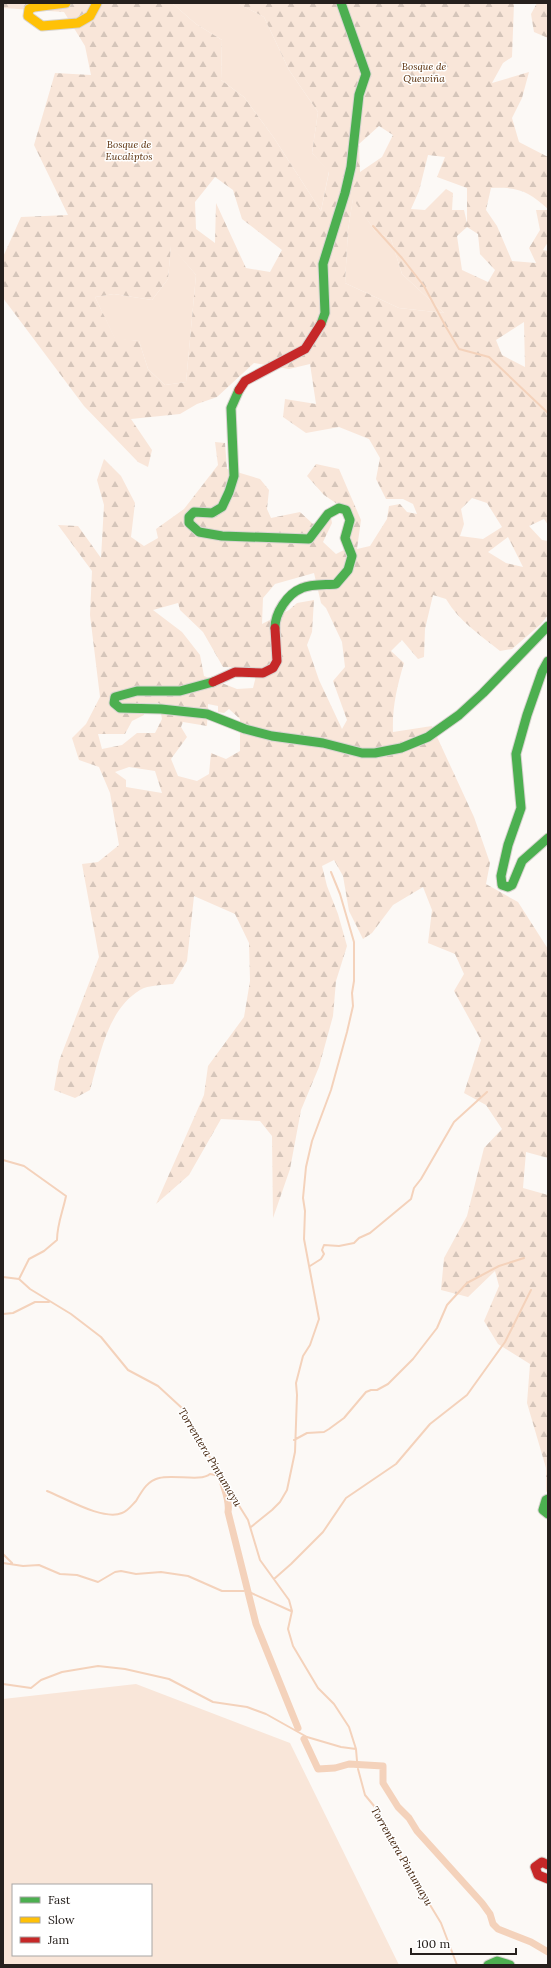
<svg xmlns="http://www.w3.org/2000/svg" width="551" height="1968" font-family="Lora,serif">
  <defs>
    <pattern id="forest-firs" width="22" height="20" patternUnits="userSpaceOnUse"><rect width="22" height="20" fill="#f9e6d9"/><path d="M5 1l3.5 6h-7zM16 11l3.5 6h-7z" fill="#d5c5ba"/></pattern>
  </defs>
  <rect width="100%" height="100%" fill="#fcf9f6"/>
  <path fill="#f9e6d9" fill-rule="evenodd" d="M 172,3 L 237,3 L 264,17 L 289,70 L 318,112 L 312,153 L 329,171 L 321,211 L 274,138 L 244,97 L 221,80 L 222,40 L 196,24 Z
    M 353,198 L 375,231 L 391,239 L 402,274 L 444,313 L 399,308 L 345,283 L 348,230 Z
    M 171,245 L 196,275 L 186,382 L 165,385 L 148,369 L 139,341 L 115,339 L 95,297 L 114,294 L 152,300 L 168,279 Z
    M 136,1684 L 290,1743 L 399,1965 L 3,1965 L 3,1699 ZM 13,1885 L 151,1885 L 151,1955 L 13,1955 Z"/>
  <path fill="url(#forest-firs)" fill-rule="evenodd" d="M 3,3 L 172,3 L 196,24 L 222,40 L 221,80 L 244,97 L 274,138 L 321,211 L 329,172 L 312,153 L 318,112 L 289,70 L 264,17 L 237,3 L 514,3 L 512,57 L 503,63 L 492,83 L 529,72 L 522,98 L 512,118 L 519,142 L 548,157 L 548,209 C 528,191 518,187 491,188 L 486,210 L 497,226 L 512,261 L 536,263 L 529,248 L 540,230 L 536,210 L 548,210 L 548,242 L 543,250 L 548,251 L 548,525 L 544,519 L 529,526 L 542,540 L 548,541 L 548,615 L 541,624 L 512,649 L 500,651 C 480,635 459,621 446,599 L 433,595 L 425,629 L 424,657 L 418,659 L 402,640 L 391,651 L 404,663 C 397,686 392,708 393,732 L 432,726 L 474,817 L 490,863 L 486,884 L 518,902 L 548,949 L 548,1158 L 526,1152 L 523,1188 L 548,1195 L 548,1491 L 546,1492 L 546,1468 L 527,1403 L 530,1364 L 498,1344 L 484,1321 L 499,1286 L 495,1271 L 468,1297 L 441,1290 L 444,1258 L 467,1216 L 484,1148 L 502,1129 L 486,1105 L 464,1093 L 481,1040 L 454,991 L 464,974 L 455,954 L 428,943 L 432,910 L 423,887 L 393,905 L 372,933 L 363,939 L 349,911 L 343,876 L 334,860 L 322,866 L 327,886 L 338,914 L 347,946 L 336,981 L 333,1016 L 319,1067 L 301,1110 L 290,1169 L 273,1218 L 272,1136 L 260,1121 L 221,1119 L 189,1175 L 156,1204 L 204,1095 L 208,1066 L 244,1017 L 250,981 L 249,943 L 235,914 L 194,896 L 187,961 L 173,984 C 164,985 148,985 140,990 C 107,1010 100,1056 90,1090 L 75,1098 L 54,1090 L 59,1061 L 99,957 L 82,864 L 98,862 L 119,845 L 110,793 L 99,767 L 79,760 L 72,738 L 86,724 L 100,697 L 90,615 L 92,571 L 58,525 L 78,526 L 101,558 L 104,505 L 97,480 L 104,459 L 121,476 L 135,503 L 131,537 L 144,546 L 158,538 L 156,529 L 184,509 L 218,465 L 215,442 L 225,443 L 227,469 L 260,479 L 269,490 L 267,509 L 271,518 L 300,512 L 313,524 L 330,512 L 332,523 L 323,542 L 336,554 L 344,550 L 341,536 L 349,512 L 324,495 L 307,476 L 316,464 L 339,469 L 361,520 L 357,549 L 370,546 L 387,519 L 389,506 L 400,504 L 407,512 L 417,514 L 413,504 L 403,499 L 386,499 L 376,479 L 380,458 L 369,439 L 339,427 L 306,433 L 283,417 L 285,399 L 316,404 L 310,364 L 289,369 L 254,363 L 217,397 L 197,404 L 180,414 L 131,419 L 152,450 L 148,467 L 138,462 L 84,406 L 3,298 L 3,257 L 21,217 L 68,215 L 34,145 L 55,73 L 91,75 L 85,46 L 64,12 L 3,8 ZM 379,126 L 393,135 L 382,157 L 360,172 L 359,144 ZM 428,155 L 445,157 L 437,177 L 467,188 L 467,223 L 464,210 L 452,210 L 453,193 L 446,189 L 425,210 L 411,209 L 419,191 ZM 215,177 L 233,190 L 242,219 L 282,250 L 270,272 L 246,268 L 216,203 L 215,243 L 196,229 L 195,202 ZM 353,199 L 375,231 L 391,239 L 402,274 L 444,313 L 399,308 L 345,283 L 348,230 ZM 467,227 L 478,234 L 480,254 L 495,270 L 488,282 L 462,270 L 457,236 ZM 171,246 L 196,275 L 186,382 L 165,385 L 148,369 L 139,341 L 115,338 L 95,297 L 114,294 L 152,300 L 168,279 ZM 524,322 L 525,367 L 502,355 L 496,340 ZM 472,498 L 487,503 L 502,527 L 483,539 L 460,536 L 464,524 L 461,509 ZM 508,537 L 523,567 L 506,563 L 488,552 ZM 314,573 L 321,603 L 326,608 L 342,642 L 345,667 L 333,681 L 347,720 L 342,729 L 319,680 L 307,645 L 312,632 L 314,600 L 297,603 L 289,610 L 262,624 L 263,598 L 275,584 ZM 178,603 L 180,610 L 203,632 L 223,667 L 258,668 L 253,688 L 237,689 L 204,676 L 200,655 L 182,632 L 153,610 ZM 145,703 L 159,703 L 162,719 L 155,733 L 137,733 L 122,745 L 102,749 L 98,734 L 125,734 L 132,721 L 144,715 ZM 208,704 L 218,706 L 218,712 L 224,713 L 229,709 L 240,719 L 240,751 L 226,759 L 211,753 L 209,774 L 197,781 L 178,776 L 171,759 L 187,737 L 181,727 L 183,722 L 207,726 ZM 129,767 L 155,771 L 162,793 L 126,787 L 126,780 L 115,772 Z
    M 537,3 L 548,3 L 548,38 L 534,32 L 531,14 Z"/>
  <g fill="none" stroke-linecap="round" stroke-linejoin="round">
    <path stroke="#f4d2bb" stroke-width="2" d="M 373,226 L 402,258 L 424,286 L 446,327 L 459,349 L 489,357 L 548,413
      M 3,1160 L 24,1166 L 66,1196 C 63,1211 57,1224 57,1240 L 44,1251 L 29,1259 L 19,1279 L 30,1289 L 71,1314 L 101,1337 L 128,1370 L 158,1386 L 183,1409 L 218,1472 L 248,1520 L 260,1560 L 289,1600 L 292,1611 L 288,1629 L 293,1646 L 318,1688 L 334,1704 L 349,1727 L 356,1749 L 357,1761
      M 310,1266 L 321,1259 L 324,1254 L 322,1250 L 324,1245 L 339,1246 L 354,1243 L 359,1238 L 370,1233 L 411,1199 L 414,1188 L 421,1179 L 454,1122 L 487,1092
      M 3,1277 L 19,1279
      M 3,1314 L 13,1313 L 35,1302 L 49,1302
      M 294,1440 L 307,1433 L 324,1432 L 329,1429 L 344,1418 L 366,1392 L 371,1390 L 377,1390 L 388,1384 L 413,1359 L 437,1328 L 447,1305 L 467,1283 L 499,1266 L 524,1258
      M 47,1491 C 65,1498 103,1521 122,1513 C 128,1511 132,1505 136,1501 C 142,1491 147,1481 159,1478 C 173,1474 201,1482 210,1474 L 220,1476
      M 251,1527 L 272,1510 L 280,1502 L 287,1490 L 295,1452 L 297,1395 L 296,1383 L 303,1356 L 310,1345 L 319,1319 L 304,1239 L 305,1211 L 303,1198 L 306,1167 L 312,1141 L 331,1090 L 347,1032 L 353,1006 L 352,993 L 354,981 L 354,942 L 340,894 L 331,872
      M 3,1554 L 12,1563
      M 3,1563 L 23,1566 L 39,1565 L 60,1574 L 77,1575 L 98,1582 L 115,1572 L 121,1571 L 136,1574 L 161,1572 L 188,1576 L 222,1591 L 244,1591
      M 274,1579 L 291,1564 L 323,1532 L 346,1498 L 396,1464 L 430,1424 L 467,1395 L 505,1342 L 531,1290
      M 249,1592 L 291,1611
      M 3,1684 L 31,1688 L 41,1680 L 62,1672 L 98,1666 L 125,1669 L 169,1679 L 213,1702 L 247,1707 L 266,1714 L 307,1737 L 341,1747 L 356,1749
      M 358,1769 L 365,1795 L 379,1812 L 384,1829 L 441,1923 L 457,1965"/>
    <path stroke="#f4d2bb" stroke-width="7" d="M 221,1477 C 224,1489 230,1500 228,1512 L 256,1624 L 298,1728
      M 304,1739 L 318,1769 L 335,1768 L 349,1764 L 383,1766 L 383,1783 L 398,1807 L 409,1818 L 417,1831 L 482,1903 L 490,1914 L 493,1924 L 498,1929 L 531,1942 L 548,1952"/>
    <defs>
      <path id="fast" d="M 321,324 L 325,313 L 323,264 L 345,193 L 351,167 L 359,95 L 366,74 L 341,3
        M 239,390 L 231,408 L 234,476 L 229,492 L 222,507 L 212,513 L 194,512 L 189,517 L 189,523 L 199,532 L 222,536 L 309,539 L 328,514 L 339,508 L 346,510 L 350,520 L 345,538 L 352,556 L 348,570 L 336,584 C 326,585 311,584 302,588 C 287,594 275,613 275,628
        M 548,661 L 542,672 L 527,715 L 516,754 L 521,808 L 508,845 L 501,876 L 502,885 L 508,887 L 512,885 L 522,861 L 548,838
        M 213,682 L 180,691 L 137,691 L 115,697 L 114,703 L 120,708 L 161,709 L 207,714 L 245,729 L 272,736 L 323,743 L 362,753 L 375,753 L 401,748 L 428,737 L 459,715 L 483,693 L 548,626
        M 548,1499 L 546,1500 L 543,1510 L 548,1514
        M 488,1965 L 497,1961 L 510,1965"/>
      <path id="slow" d="M 66,3 L 34,7 L 29,9 L 28,16 L 42,26 L 78,23 L 90,16 L 97,3"/>
      <path id="jam" d="M 239,390 L 245,381 L 305,349 L 321,324
        M 213,682 L 235,672 L 263,673 L 273,668 L 277,661 L 275,628
        M 548,1865 L 542,1862 L 535,1867 L 538,1875 L 548,1879"/>
    </defs>
    <use href="#fast" stroke="#d8d4d0" stroke-width="11"/>
    <use href="#slow" stroke="#d8d4d0" stroke-width="11"/>
    <use href="#jam" stroke="#d8d4d0" stroke-width="11"/>
    <use href="#fast" stroke="#4caf50" stroke-width="9"/>
    <use href="#slow" stroke="#ffc107" stroke-width="9"/>
    <use href="#jam" stroke="#c62828" stroke-width="9"/>
  </g>
  <g text-anchor="middle" stroke-width="3" stroke-linejoin="round" paint-order="stroke">
    <g font-size="10" font-style="italic" fill="#592e09" stroke="#fff">
      <text x="424" y="70">Bosque de<tspan x="424" dy="12">Quewiña</tspan></text>
      <text x="129" y="148">Bosque de<tspan x="129" dy="12">Eucaliptos</tspan></text>
    </g>
    <g font-size="11" font-style="italic" fill="#402109" stroke="#fff">
      <text transform="translate(210 1457) rotate(59)" y="4">Torrentera Pintumayu</text>
      <text transform="translate(402 1856) rotate(60)" y="4">Torrentera Pintumayu</text>
    </g>
  </g>
  <rect width="551" height="1968" fill="none" stroke="#26201d" stroke-width="8"/>
  <rect x="12" y="1884" width="140" height="72" fill="#ffffff" stroke="#a8a6a5"/>
  <rect x="20" y="1897" width="20" height="6" fill="#4caf50" stroke="#a8a6a5"/>
  <text x="48" y="1904" font-size="12" fill="#26201d">Fast</text>
  <rect x="20" y="1917" width="20" height="6" fill="#ffc107" stroke="#a8a6a5"/>
  <text x="48" y="1924" font-size="12" fill="#26201d">Slow</text>
  <rect x="20" y="1937" width="20" height="6" fill="#c62828" stroke="#a8a6a5"/>
  <text x="48" y="1944" font-size="12" fill="#26201d">Jam</text>
  <path d="M411 1948v6h105v-6" fill="none" stroke="#26201d" stroke-width="2"/>
  <text x="417" y="1948" font-size="12" fill="#26201d" stroke="#ffffff" stroke-width="3" paint-order="stroke">100 m</text>
</svg>
